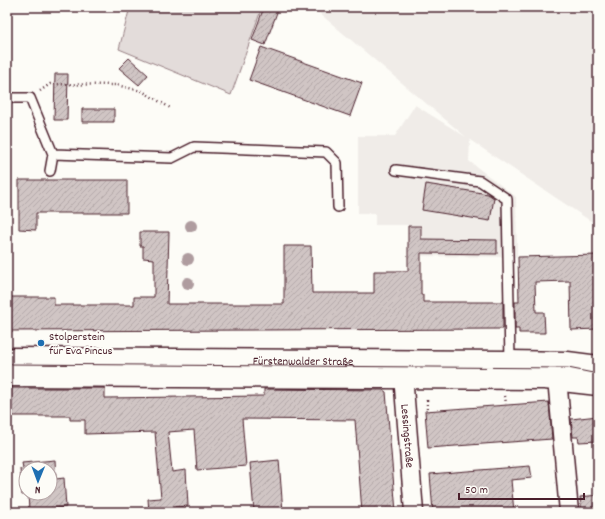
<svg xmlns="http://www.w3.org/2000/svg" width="605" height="519" font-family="Dekko,sans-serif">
  <defs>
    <pattern id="building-hatch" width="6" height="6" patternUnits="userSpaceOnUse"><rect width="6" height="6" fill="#d0c5c4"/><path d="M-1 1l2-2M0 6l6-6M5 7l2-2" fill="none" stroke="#b4a9a9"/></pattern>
  </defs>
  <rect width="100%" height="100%" fill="#fdfcf7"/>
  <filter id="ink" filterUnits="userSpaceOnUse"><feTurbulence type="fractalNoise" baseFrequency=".025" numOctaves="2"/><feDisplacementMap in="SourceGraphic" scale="8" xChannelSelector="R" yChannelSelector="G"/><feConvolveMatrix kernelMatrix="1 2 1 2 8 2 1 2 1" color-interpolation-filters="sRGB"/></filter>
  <g filter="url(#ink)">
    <path fill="#f0ece8" d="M 312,7 L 598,7 L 598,226 L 470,140 L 469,161 L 516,197 L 517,257 L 422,256 L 422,225 L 375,225 L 375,213 L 358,213 L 358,136 L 395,136 L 415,105 L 466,137 Z"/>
    <path fill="#e3dcda" stroke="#967e82" d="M 130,7 L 262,7 L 231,95 L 119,49 Z"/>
    <path fill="url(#building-hatch)" stroke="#4a1f2b" fill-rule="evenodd" d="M 264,7 L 279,7 L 265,45 L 252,40 Z
      M 261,47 L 362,83 L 350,116 L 249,80 Z
      M 129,58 L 148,75 L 139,85 L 119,68 Z
      M 55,74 L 68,74 L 67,120 L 54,120 Z
      M 82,109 L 114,109 L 114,122 L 82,122 Z
      M 19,180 L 127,180 L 127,213 L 36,213 L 36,230 L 19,229 Z
      M 426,184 L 488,194 L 494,198 L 490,221 L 422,210 Z
      M 408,226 L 421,226 L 421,239 L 497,240 L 497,254 L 421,253 L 421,295 L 423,295 L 423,302 L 503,302 L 503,329 L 7,331 L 7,297 L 54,297 L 54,305 L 134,305 L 134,297 L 154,297 L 154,259 L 143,258 L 143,246 L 140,246 L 140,232 L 169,232 L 167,304 L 284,304 L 284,246 L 311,246 L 312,293 L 374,293 L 374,271 L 408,271 Z
      M 598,255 L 598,329 L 571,330 L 570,281 L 535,282 L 536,312 L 544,312 L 545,333 L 519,333 L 519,329 L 515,329 L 515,302 L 519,302 L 518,257 Z
      M 10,388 L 105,388 L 105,398 L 264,396 L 264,389 L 383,390 L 386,392 L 396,512 L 362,512 L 355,420 L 242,419 L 246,466 L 197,470 L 194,430 L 168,432 L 172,472 L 186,470 L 188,506 L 175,507 L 175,512 L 149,512 L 148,499 L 161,498 L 155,432 L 85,434 L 85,420 L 70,420 L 70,416 L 10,416 Z
      M 549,402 L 552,439 L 428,448 L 425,411 Z
      M 598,416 L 598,441 L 579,442 L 578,437 L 573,437 L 571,419 Z
      M 55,460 L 56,479 L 64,478 L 66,507 L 29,510 L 28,494 L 22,495 L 20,469 L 23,468 L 22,463 ZM 26,469 L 50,469 L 50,493 L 26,493 Z
      M 279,460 L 283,512 L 254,512 L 250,463 Z
      M 530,466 L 532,478 L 511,480 L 514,512 L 433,512 L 430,474 Z
      M 598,495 L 598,512 L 582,512 L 580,497 Z"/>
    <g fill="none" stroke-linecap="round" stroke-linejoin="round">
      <defs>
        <path id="lane" d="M 7,98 L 30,98 L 53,154 L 172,158 L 194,147 L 326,152 L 337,163 L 338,207
          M 396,170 L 480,181 L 507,199 L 510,362
          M 50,171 L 53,154"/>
        <g id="street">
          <path id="s1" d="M 402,363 L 414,512"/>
          <path d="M 557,378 L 569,512"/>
        </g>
        <g id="secondary">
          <path id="s2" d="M 7,359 L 510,362 L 567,363 L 598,367"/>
          <path d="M 7,375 L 545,378 L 598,384"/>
        </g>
      </defs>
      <use href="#lane" stroke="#4a1f2b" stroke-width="12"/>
      <use href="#street" stroke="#4a1f2b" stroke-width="21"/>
      <use href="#secondary" stroke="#4a1f2b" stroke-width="25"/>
      <path stroke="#4a1f2b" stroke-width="2.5" stroke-dasharray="1 3" stroke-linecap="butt" d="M 40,91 L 50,84 L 116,85 L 142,91 L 172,109
        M 505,396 L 506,404
        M 427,409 L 427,397"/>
      <use href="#lane" stroke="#fdfcf7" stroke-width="9"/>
      <use href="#street" stroke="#fdfcf7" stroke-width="18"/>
      <use href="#secondary" stroke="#fdfcf7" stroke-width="22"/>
      <path stroke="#4a1f2b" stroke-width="1" d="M 7,364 L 568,368 L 598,374"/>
    </g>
    <g fill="#af9c9f">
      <circle cx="191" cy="226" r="6"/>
      <circle cx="188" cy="259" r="6"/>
      <circle cx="188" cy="283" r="6"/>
    </g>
  </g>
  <circle fill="#1f6fb2" stroke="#fdfcf7" stroke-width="1.5" cx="41" cy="343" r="4"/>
  <g text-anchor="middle" stroke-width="4" stroke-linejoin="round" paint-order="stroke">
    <g font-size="12" fill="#4a1f2b" stroke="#fdfcf7" text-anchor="start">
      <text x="49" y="340">Stolperstein<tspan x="49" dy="14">für Eva Pincus</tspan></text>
    </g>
    <g font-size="12" fill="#4a1f2b" stroke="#fdfcf7">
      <text dy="4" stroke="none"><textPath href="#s2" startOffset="296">Fürstenwalder Straße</textPath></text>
      <text dy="4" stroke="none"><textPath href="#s1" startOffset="73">Lessingstraße</textPath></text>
    </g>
  </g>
  <rect width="605" height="519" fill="none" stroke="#fdfcf7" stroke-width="24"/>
  <rect x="12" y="12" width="581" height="495" fill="none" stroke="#4a1f2b" stroke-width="1.5" filter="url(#ink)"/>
  <g transform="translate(38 481) rotate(181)"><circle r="19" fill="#fdfcf7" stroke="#b5a4a5"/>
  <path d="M0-3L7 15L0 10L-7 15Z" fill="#1f6fb2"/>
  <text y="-6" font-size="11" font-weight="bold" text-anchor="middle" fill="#4a1f2b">N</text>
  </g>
  <path d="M459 493v6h125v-6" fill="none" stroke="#4a1f2b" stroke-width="2"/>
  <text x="465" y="493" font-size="12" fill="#4a1f2b" stroke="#fdfcf7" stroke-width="3" paint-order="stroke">50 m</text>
</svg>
